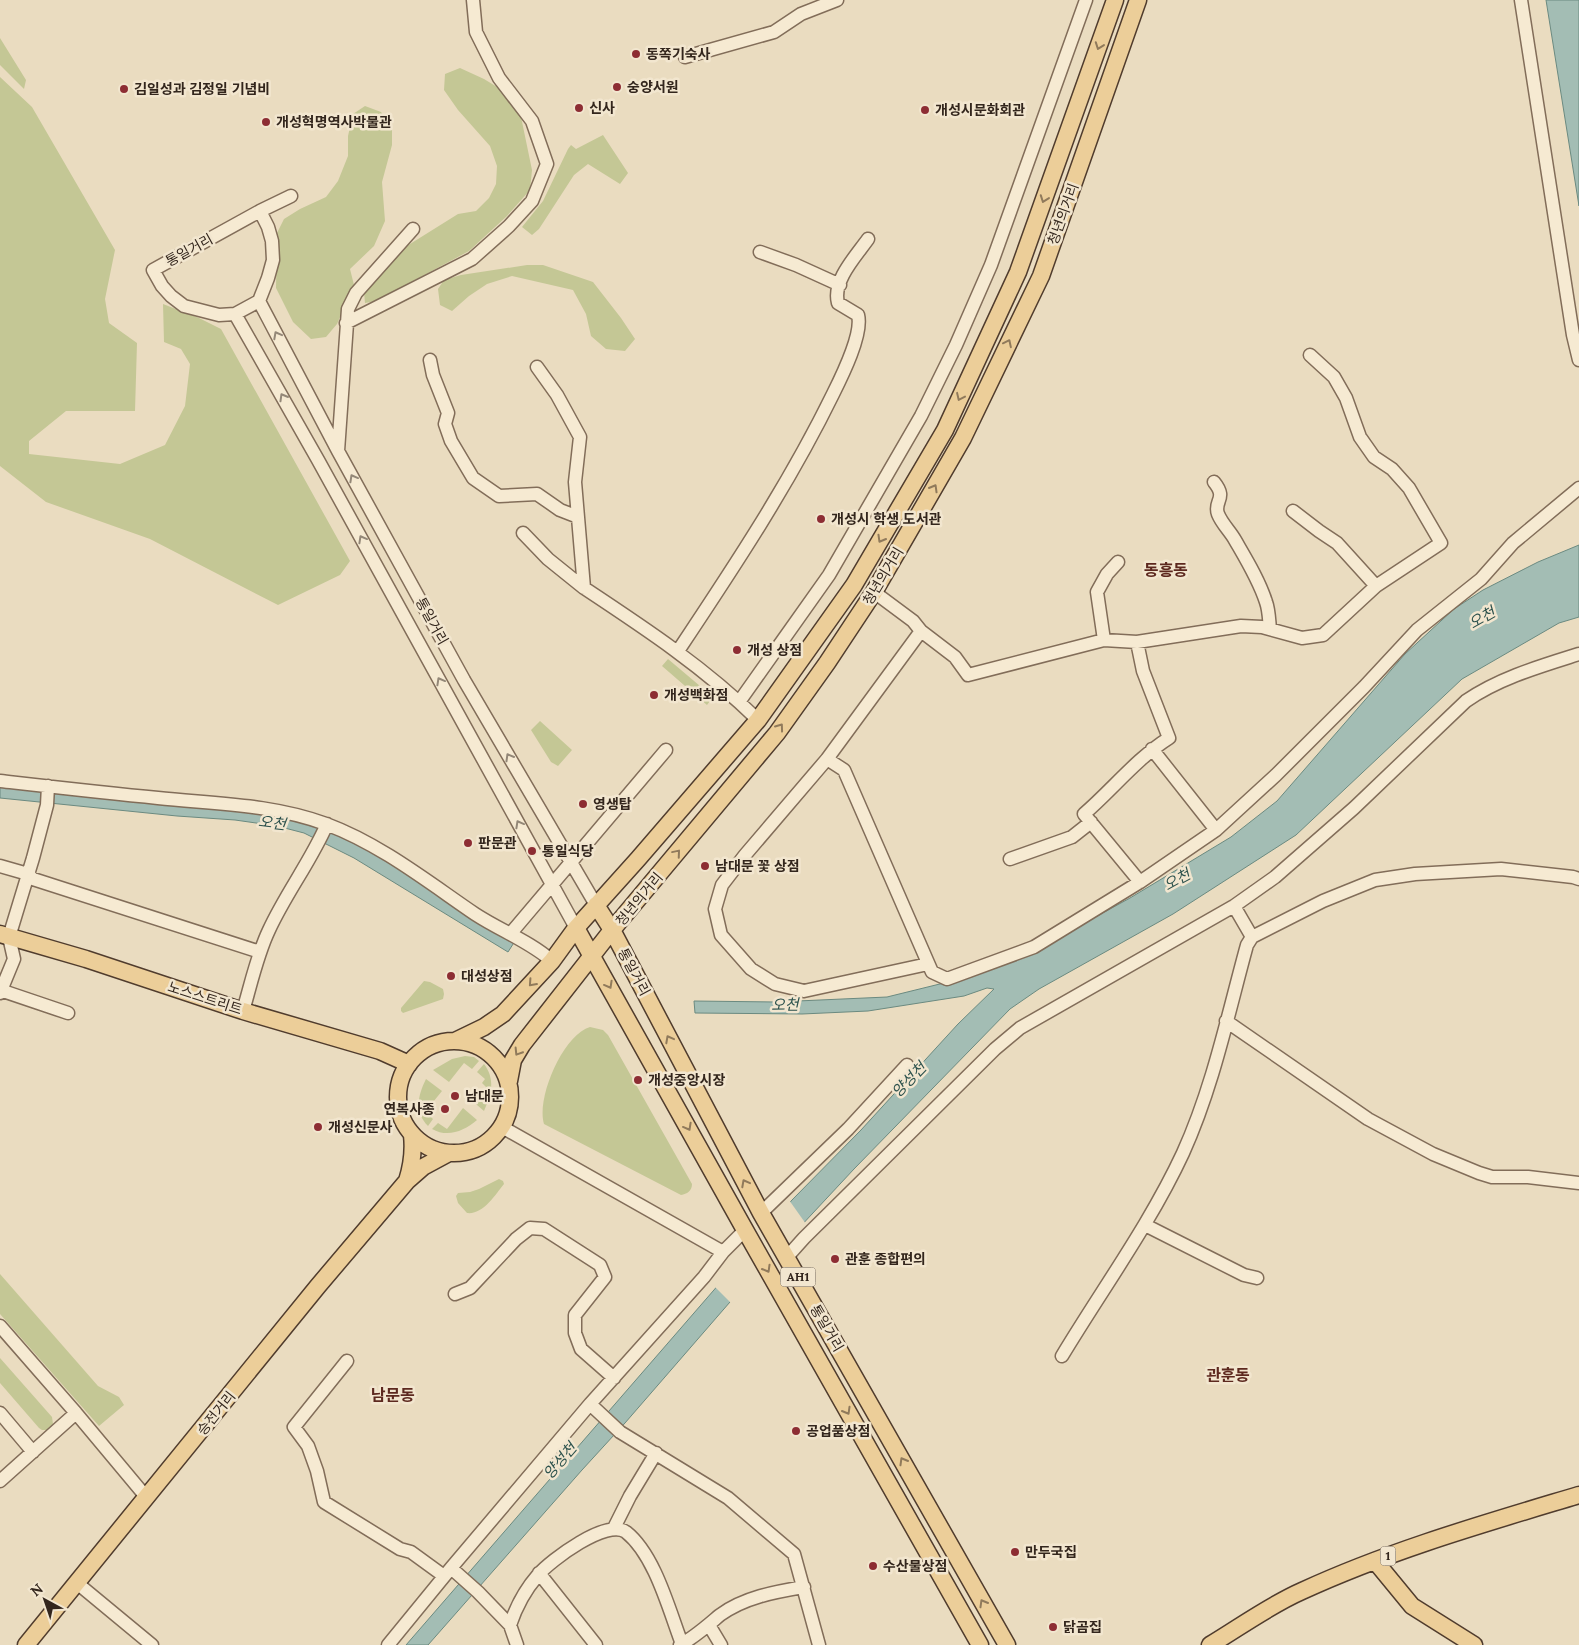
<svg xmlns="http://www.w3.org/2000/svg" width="1579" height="1645" font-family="Lora,'Noto Sans KR',serif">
  <rect width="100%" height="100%" fill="#eadcc0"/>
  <path fill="#c4c795" d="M 0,38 L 26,80 L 24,89 L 0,65 Z
    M 460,68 L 484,79 L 502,90 L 520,112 L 532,170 L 530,190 L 507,216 L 469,251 L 376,301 L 365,303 L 364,292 L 402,249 L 458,214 L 476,211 L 489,198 L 496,184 L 497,166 L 490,146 L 458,110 L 444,90 L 445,74 Z
    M 0,77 L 32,107 L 115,250 L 105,299 L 109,323 L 137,343 L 135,411 L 66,411 L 29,441 L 29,454 L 120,464 L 165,445 L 185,406 L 190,364 L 181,349 L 164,342 L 163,304 L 199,318 L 221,329 L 350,561 L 340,575 L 278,605 L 150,539 L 46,502 L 0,466 Z
    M 365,106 L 381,112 L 392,127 L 392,145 L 382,182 L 385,221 L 374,246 L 350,269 L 354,285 L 337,324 L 326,337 L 311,339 L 293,322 L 276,288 L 277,233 L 284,219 L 300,209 L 326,197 L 338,181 L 348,156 L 348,136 L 353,114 Z
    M 603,135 L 628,173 L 620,184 L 588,164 L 574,175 L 539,229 L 532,235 L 522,227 L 543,201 L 568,149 L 571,145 L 576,149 Z
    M 527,265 L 543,265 L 593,282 L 621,318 L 635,339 L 625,351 L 606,349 L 591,336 L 586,314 L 573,290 L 512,276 L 487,284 L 469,296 L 452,311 L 440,305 L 438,289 L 444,280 L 461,275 Z
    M 668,659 L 713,697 L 707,705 L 662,666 Z
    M 540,721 L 572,750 L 558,766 L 551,762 L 531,730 Z
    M 424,981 L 430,982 L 443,989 L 444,994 L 443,999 L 403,1013 L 401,1011 L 401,1008 Z
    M 590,1027 L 603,1030 L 608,1035 L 692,1184 C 692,1191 687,1194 681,1195 L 544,1124 C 536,1098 563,1035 590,1027 Z
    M 465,1056 L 474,1057 L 479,1061 L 472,1069 L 464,1063 L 449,1082 L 433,1070 L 452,1059 Z
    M 484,1064 C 496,1080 491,1095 484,1111 L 470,1099 L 475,1093 L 480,1097 L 486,1087 L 482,1083 L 485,1079 L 477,1072 Z
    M 426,1079 L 442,1091 L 425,1112 L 433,1119 L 428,1126 C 414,1112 418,1095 426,1079 Z
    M 463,1108 L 477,1120 C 464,1131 448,1138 432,1129 L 438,1123 L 447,1129 Z
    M 499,1179 L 503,1181 L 504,1184 C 495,1195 483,1215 467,1213 L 458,1203 L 456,1196 L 458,1193 L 470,1192 L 479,1189 Z
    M 0,1274 L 98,1386 L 119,1397 L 124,1405 L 99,1426 L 0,1314 Z
    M 0,1358 L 52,1417 L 53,1424 L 49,1430 L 42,1430 L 39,1428 L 0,1383 Z"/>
  <path fill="#a3bdb4" stroke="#6b8a80" d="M 1546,0 L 1579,0 L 1579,206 Z
    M 1579,545 L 1579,617 L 1559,623 L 1462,679 L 1296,835 L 1173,914 L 1039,989 L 1010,1009 L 854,1169 L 730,1302 L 625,1423 L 582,1470 L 428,1645 L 406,1645 L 792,1200 L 861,1130 L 958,1024 L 994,989 L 987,988 L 964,996 L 868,1011 L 802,1014 L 695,1013 L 694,1001 L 775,1002 L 887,997 L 956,980 L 1028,954 L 1130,898 L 1231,837 L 1277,801 L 1405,654 L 1454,609 L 1483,590 L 1538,562 Z
    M 0,787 L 220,809 L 280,817 L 310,825 L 330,832 L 374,853 L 515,941 L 508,952 L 354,858 L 304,833 L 277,826 L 235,820 L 177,816 L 0,798 Z"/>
  <path fill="#eadcc0" d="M 789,1200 L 806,1224 L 732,1304 L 714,1286 Z"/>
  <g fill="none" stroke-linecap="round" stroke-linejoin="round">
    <defs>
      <path id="minor" d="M 1521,0 L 1573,335 L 1579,360
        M 685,57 L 774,32 L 801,14 L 837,0
        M 260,211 L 268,227 L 272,241 L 273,260 L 268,278 L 259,301 L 235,314 L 219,315 L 184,306 L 171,296 L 162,286 L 153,270 L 260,211 L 291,196
        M 760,252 L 796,265 L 840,285
        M 259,301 L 338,451 L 464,680 L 596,905
        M 235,314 L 318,460 L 576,928
        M 346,323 L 472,259 L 509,226 L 532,201 L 547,164 L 532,121 L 499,78 L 476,32 L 473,0
        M 430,360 L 433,375 L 448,413 L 445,424 L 451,441 L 473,478 L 499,496 L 537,494 L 560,510 L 578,517
        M 537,367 L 557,395 L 580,437 L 575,482 L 584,588 C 646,629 705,668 758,720
        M 338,451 L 348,309 L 356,293 L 413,229
        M 1214,482 C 1228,499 1213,501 1218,514 C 1222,524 1230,531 1235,540 C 1246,559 1259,580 1266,602 C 1269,610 1269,620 1270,629
        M 1293,511 L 1319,531 L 1337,543 L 1376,586
        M 523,533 L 548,559 L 584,588
        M 874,592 L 913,621 L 921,631 L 827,759 L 745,855 L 722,885 L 715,909 L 721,935 L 751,969 L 775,984 L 804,991 L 928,964
        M 921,631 L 955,657 L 968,675 L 1104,640 L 1137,642 L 1241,626 L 1262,627 L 1302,638 L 1323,635 L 1376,586 L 1441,543 L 1409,488 L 1392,469 L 1374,457 L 1360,437 L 1346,398 L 1334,377 L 1310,355
        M 1104,640 L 1097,592 L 1107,574 L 1118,562
        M 1137,642 L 1143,671 L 1169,738 C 1136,759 1113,789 1084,814 L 1140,882
        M 678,651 C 734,567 789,484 833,394 C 842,376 863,334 858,315 L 838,303 C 832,281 856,256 868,239
        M 739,702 L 829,575 L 921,416 L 956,345 L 991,265 L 1086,0
        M 1152,749 L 1216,830
        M 827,759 L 844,770 L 932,972 L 947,979 L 1034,947 L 1140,882 L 1216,830 L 1276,775 L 1364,687 L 1417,630 L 1481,579 L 1513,543 L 1579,488
        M 0,781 C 53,787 105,793 158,798 C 215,804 272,804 326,824 C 380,844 428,882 475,914 C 501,931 529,941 552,961
        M 1010,859 L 1072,837 L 1091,822
        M 0,866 L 28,874 L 33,879 L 260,952
        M 1234,906 L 1252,937
        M 511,933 L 666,750
        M 0,990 L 68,1013
        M 0,993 L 14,959 L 9,937 L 33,858 L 47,805 L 48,786
        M 243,1011 C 251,984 257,955 269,930 C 286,893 311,861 327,824
        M 1226,1021 L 1368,1119 L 1433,1154 L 1479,1173 L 1492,1177 L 1528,1177 L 1579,1183
        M 502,1127 L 723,1252
        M 761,1213 L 848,1129 L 907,1065
        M 1145,1225 L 1244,1275 L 1257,1278
        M 787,1257 L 804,1238 L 995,1049 L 1020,1028 L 1234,906 L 1275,877 L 1354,808 L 1466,701 C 1499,678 1541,666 1579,654
        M 455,1294 L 470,1288 L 516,1239 L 530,1228 L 544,1229 L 600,1265 L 605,1277 L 575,1315 L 575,1333 L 581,1349 L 614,1378
        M 0,1326 L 76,1413 L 147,1498
        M 1062,1356 C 1103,1288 1150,1224 1183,1153 C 1213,1087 1228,1014 1247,945 L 1252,937 L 1323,901 L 1375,880 L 1415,874 L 1501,869 L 1573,877 L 1579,879
        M 347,1361 L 294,1427 L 308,1446 L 317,1471 L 324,1502 L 400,1549 L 411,1552 L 444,1576
        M 590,1404 L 620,1432 L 728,1498 L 794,1554 L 819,1645
        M 0,1413 L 33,1452
        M 0,1481 L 76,1413
        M 614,1528 L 630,1496 L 656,1453
        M 451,1568 L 478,1592 L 510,1625
        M 539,1573 L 596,1645
        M 77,1583 L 152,1645
        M 709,1625 L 721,1645
        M 388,1645 L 451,1568 L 590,1404 L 704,1277 L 723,1252 L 745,1230
        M 517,1645 L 510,1625 C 516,1607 525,1590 538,1575 C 551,1560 607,1518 626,1532 C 655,1555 669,1610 682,1644
        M 680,1645 C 695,1637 707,1626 720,1615 C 745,1597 775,1592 804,1587"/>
      <path id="major" d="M 596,905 L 612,930 L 761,1213 L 1007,1645
        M 576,928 L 745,1230 L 980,1645
        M 0,934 L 86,959 L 243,1011 L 380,1051 L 409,1064
        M 455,1041 L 484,1027 L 503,1014 L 552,961 L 576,928 L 638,859 L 758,720 L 854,585 L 945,430 L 1018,272 L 1115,0
        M398 1097a56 56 0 1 1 112 0a56 56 0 1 1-112 0Z
        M 509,1081 L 513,1060 L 522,1045 L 612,930 L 777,733 L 827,663 L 874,592 L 963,438 L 1041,276 L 1138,0
        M 412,1135 C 414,1152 412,1165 407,1181 L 423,1167 L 449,1153
        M 1375,1561 L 1412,1606 L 1474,1645
        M 26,1645 L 318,1286 L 407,1181
        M 1210,1645 C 1240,1627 1270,1605 1302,1591 C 1391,1550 1486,1523 1579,1495"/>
    </defs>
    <use href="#minor" stroke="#826d59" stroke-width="15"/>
    <use href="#major" stroke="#503c2d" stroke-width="19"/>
    <use href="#minor" stroke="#f6ead2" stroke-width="12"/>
    <use href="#major" stroke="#ecce99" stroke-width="16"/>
  </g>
  <defs><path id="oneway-chevron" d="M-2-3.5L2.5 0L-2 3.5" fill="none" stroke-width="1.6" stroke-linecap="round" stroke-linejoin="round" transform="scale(1.25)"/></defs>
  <g stroke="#907a5b">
    <use href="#oneway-chevron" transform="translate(1099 46) rotate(110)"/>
    <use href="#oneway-chevron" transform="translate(1044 199) rotate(110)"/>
    <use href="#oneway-chevron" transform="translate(1008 343) rotate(-64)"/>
    <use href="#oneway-chevron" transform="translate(960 397) rotate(115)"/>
    <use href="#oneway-chevron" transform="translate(934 488) rotate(-60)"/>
    <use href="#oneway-chevron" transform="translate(881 539) rotate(120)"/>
    <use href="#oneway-chevron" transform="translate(780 727) rotate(-54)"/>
    <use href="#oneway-chevron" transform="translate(677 853) rotate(-50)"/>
    <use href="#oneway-chevron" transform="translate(532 983) rotate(132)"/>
    <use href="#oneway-chevron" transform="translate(609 985) rotate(61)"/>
    <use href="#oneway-chevron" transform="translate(669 1039) rotate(-118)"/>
    <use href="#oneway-chevron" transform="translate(518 1052) rotate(122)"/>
    <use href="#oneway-chevron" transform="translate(688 1127) rotate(61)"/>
    <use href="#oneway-chevron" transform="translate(745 1183) rotate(-118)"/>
    <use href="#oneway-chevron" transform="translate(767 1269) rotate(60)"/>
    <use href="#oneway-chevron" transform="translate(847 1411) rotate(60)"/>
    <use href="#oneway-chevron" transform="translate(903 1461) rotate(-120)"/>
    <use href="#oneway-chevron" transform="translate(983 1603) rotate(-120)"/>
  </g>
  <g stroke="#948878">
    <use href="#oneway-chevron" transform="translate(277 335) rotate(-118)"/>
    <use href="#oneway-chevron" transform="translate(283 397) rotate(-120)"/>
    <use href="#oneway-chevron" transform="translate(353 478) rotate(-119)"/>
    <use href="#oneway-chevron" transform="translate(362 539) rotate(-119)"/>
    <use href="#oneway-chevron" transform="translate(440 681) rotate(-119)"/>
    <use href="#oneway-chevron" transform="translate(509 757) rotate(-120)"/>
    <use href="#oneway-chevron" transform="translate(519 824) rotate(-119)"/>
  </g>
  <g fill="#8d2d33" stroke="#f2e6cf" stroke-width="2">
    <circle cx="636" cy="54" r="5"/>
    <circle cx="617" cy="87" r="5"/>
    <circle cx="124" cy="89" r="5"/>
    <circle cx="579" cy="108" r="5"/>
    <circle cx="925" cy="110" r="5"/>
    <circle cx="266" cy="122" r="5"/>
    <circle cx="821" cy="519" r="5"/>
    <circle cx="737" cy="650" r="5"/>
    <circle cx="654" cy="695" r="5"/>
    <circle cx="583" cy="804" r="5"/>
    <circle cx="468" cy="843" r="5"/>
    <circle cx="532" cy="851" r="5"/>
    <circle cx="705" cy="866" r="5"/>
    <circle cx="451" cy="976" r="5"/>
    <circle cx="638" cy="1080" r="5"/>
    <circle cx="455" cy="1096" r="5"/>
    <circle cx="445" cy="1109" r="5"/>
    <circle cx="318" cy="1127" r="5"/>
    <circle cx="835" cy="1259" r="5"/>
    <circle cx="796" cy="1431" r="5"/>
    <circle cx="1015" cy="1552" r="5"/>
    <circle cx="873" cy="1566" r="5"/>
    <circle cx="1053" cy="1627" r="5"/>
  </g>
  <g text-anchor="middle" stroke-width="5" stroke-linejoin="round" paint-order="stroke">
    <g fill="#f2e6cf" stroke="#6c6052" stroke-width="1">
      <rect x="780.5" y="1267.5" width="35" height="19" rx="4"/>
      <rect x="1380.5" y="1546.5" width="15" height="19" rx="4"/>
    </g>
    <g font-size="12" font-weight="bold" fill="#33261d">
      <text x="798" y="1281">AH1</text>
      <text x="1388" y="1560">1</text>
    </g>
    <g font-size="14" font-weight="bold" fill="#33261d" stroke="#f2e6cf" text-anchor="start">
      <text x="646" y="59">동쪽기숙사</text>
      <text x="627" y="92">숭양서원</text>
      <text x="134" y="94">김일성과 김정일 기념비</text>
      <text x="589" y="113">신사</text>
      <text x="935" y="115">개성시문화회관</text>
      <text x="276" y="127">개성혁명역사박물관</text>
      <text x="831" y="524">개성시 학생 도서관</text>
      <text x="747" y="655">개성 상점</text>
      <text x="664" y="700">개성백화점</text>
      <text x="593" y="809">영생탑</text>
      <text x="478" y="848">판문관</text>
      <text x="542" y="856">통일식당</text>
      <text x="715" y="871">남대문 꽃 상점</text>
      <text x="461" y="981">대성상점</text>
      <text x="648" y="1085">개성중앙시장</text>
      <text x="465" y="1101">남대문</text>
      <text x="435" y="1114" text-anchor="end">연복사종</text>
      <text x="328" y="1132">개성신문사</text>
      <text x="845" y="1264">관훈 종합편의</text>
      <text x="806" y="1436">공업품상점</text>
      <text x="1025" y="1557">만두국집</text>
      <text x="883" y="1571">수산물상점</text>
      <text x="1063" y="1632">닭곰집</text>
    </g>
    <g font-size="14" fill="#33261d" stroke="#f2e6cf">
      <text transform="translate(1063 214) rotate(-70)" y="5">청년의거리</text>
      <text transform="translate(189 250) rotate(-29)" y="5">통일거리</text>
      <text transform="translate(883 576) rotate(-59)" y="5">청년의거리</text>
      <text transform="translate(432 621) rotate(61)" y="5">통일거리</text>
      <text transform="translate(639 899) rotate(-50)" y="5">청년의거리</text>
      <text transform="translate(634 972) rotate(62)" y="5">통일거리</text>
      <text transform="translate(205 998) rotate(18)" y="5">노스스트리트</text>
      <text transform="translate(827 1328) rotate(60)" y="5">통일거리</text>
      <text transform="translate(216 1413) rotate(-51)" y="5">승전거리</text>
    </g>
    <g font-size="15" font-style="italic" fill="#2d524d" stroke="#f2e6cf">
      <text transform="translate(1482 618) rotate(-30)" y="5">오천</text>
      <text transform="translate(272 823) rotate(7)" y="5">오천</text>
      <text transform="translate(1177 880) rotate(-29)" y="5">오천</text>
      <text transform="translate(785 1005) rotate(-1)" y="5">오천</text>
      <text transform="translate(909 1080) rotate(-46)" y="5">양성천</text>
      <text transform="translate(560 1461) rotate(-49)" y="5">양성천</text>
    </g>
    <g font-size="16" font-weight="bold" fill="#5d291f" stroke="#f2e6cf">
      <text x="1166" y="576">동흥동</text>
      <text x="1228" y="1381">관훈동</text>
      <text x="393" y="1401">남문동</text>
    </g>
  </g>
  <g transform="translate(45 1600) rotate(320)" stroke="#f2e6cf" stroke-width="4" paint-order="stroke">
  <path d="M0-4L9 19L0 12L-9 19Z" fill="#33261d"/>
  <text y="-8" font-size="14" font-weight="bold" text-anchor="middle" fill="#33261d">N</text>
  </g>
</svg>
